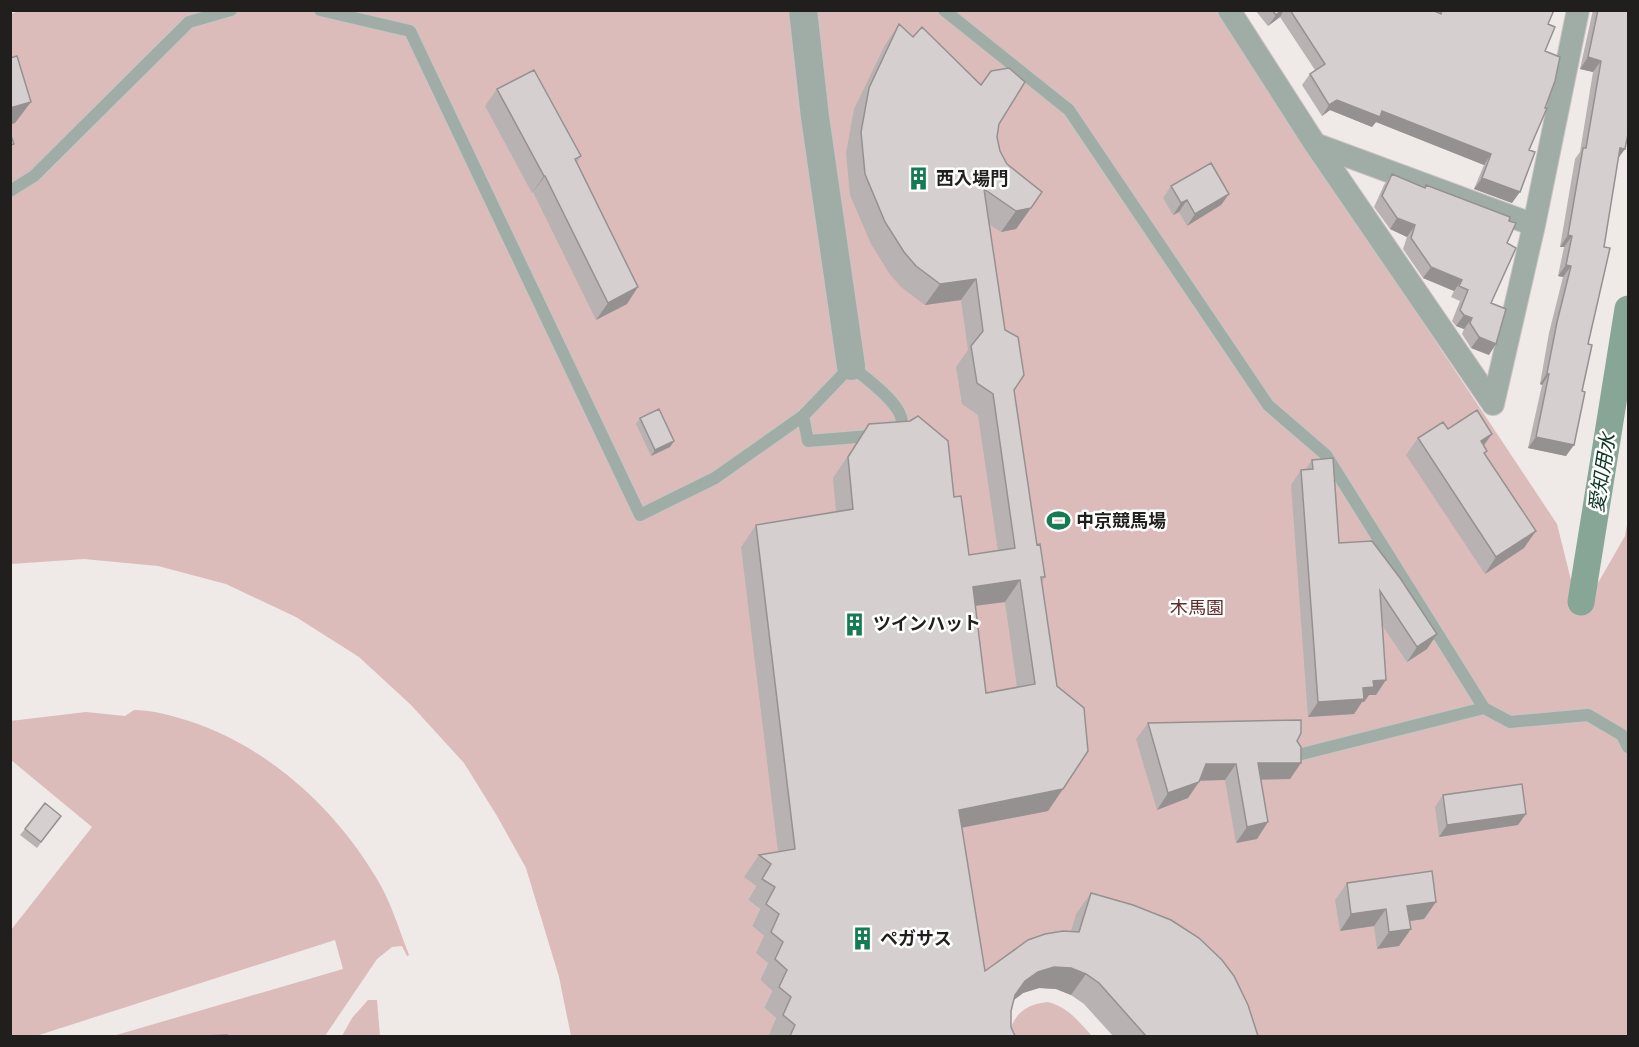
<svg xmlns="http://www.w3.org/2000/svg" width="1639" height="1047" font-family="'DejaVu Sans','Noto Sans JP',sans-serif">
  <rect width="100%" height="100%" fill="#efe9e8"/>
  <path fill="#dbbcba" d="M 21,10 L 1216,11 L 1557,524 L 1576,600 L 1587,602 L 1625,536 L 1628,519 L 1628,1036 L 1237,1036 L 1064,953 L 983,986 L 745,877 L 756,886 L 748,900 L 760,909 L 752,926 L 764,936 L 768,963 L 760,980 L 772,991 L 764,1008 L 776,1018 L 768,1036 L 571,1036 L 559,977 L 526,868 L 497,816 L 464,763 L 411,705 L 359,657 L 296,617 L 226,584 L 158,566 L 84,559 L 11,564 L 11,14 Z
    M 134,710 C 150,710 165,714 179,718 C 262,741 334,806 377,879 C 391,902 399,930 409,955 L 407,956 L 402,946 L 392,947 L 377,959 L 325,1036 L 113,1036 L 343,969 L 335,940 L 36,1036 L 11,1036 L 11,930 L 92,827 L 11,760 L 10,721 L 86,712 L 125,716 Z
    M 368,1000 L 377,1000 L 380,1036 L 342,1036 L 352,1018 Z
    M 1048,1002 C 1068,1007 1079,1022 1092,1036 L 1009,1036 C 1013,1014 1026,1004 1048,1002 Z"/>
  <g fill="none" stroke-linecap="round" stroke-linejoin="round">
    <path stroke="#87a696" stroke-width="27" d="M 1581,602 L 1628,309"/>
    <defs>
      <path id="service" d="M 320,10 L 410,31 L 640,515 L 715,478 L 803,416
        M 944,10 L 1069,110 L 1268,405 L 1326,455 L 1484,708 L 1510,722 L 1588,715 L 1622,735 L 1628,747
        M 10,191 L 34,176 L 189,22 L 231,10
        M 851,366 C 863,376 908,407 901,426 C 900,429 897,431 895,434 L 808,441 L 803,416 Z
        M 1294,756 L 1484,708"/>
      <path id="minor" d="M 1229,10 L 1315,144 L 1493,404
        M 1315,144 L 1534,225
        M 1493,404 L 1534,225 L 1578,10"/>
      <path id="tertiary" d="M 803,10 L 815,117 L 851,366"/>
    </defs>
    <use href="#service" stroke="#cac4c4" stroke-width="14"/>
    <use href="#minor" stroke="#cac4c4" stroke-width="24"/>
    <use href="#tertiary" stroke="#cac4c4" stroke-width="30"/>
    <use href="#service" stroke="#a0ada6" stroke-width="12"/>
    <use href="#minor" stroke="#a0ada6" stroke-width="22"/>
    <use href="#tertiary" stroke="#a0ada6" stroke-width="28"/>
  </g>
  <path fill="#b8b2b2" fill-rule="evenodd" d="M 1255,10 L 1432,10 L 1438,13 L 1439,10 L 1554,10 L 1548,24 L 1529,150 L 1512,203 L 1474,189 L 1484,165 L 1376,122 L 1372,127 L 1330,110 L 1322,116 L 1302,85 L 1310,74 L 1315,70 L 1280,17 L 1268,26 Z
    M 1593,10 L 1629,10 L 1618,159 L 1588,344 L 1566,456 L 1528,448 L 1542,385 L 1540,384 L 1549,333 L 1563,277 L 1558,276 L 1564,247 L 1560,247 L 1575,159 L 1580,152 L 1593,72 L 1580,69 Z
    M 899,24 L 999,124 L 997,137 L 1000,151 L 1031,208 L 1016,229 L 1001,232 L 989,224 L 1037,545 L 1045,577 L 1042,582 L 1063,789 L 1048,811 L 962,828 L 985,971 L 1071,931 L 1076,914 L 1091,893 L 1258,1036 L 1113,1036 L 1084,1004 L 1071,995 L 1056,989 L 1039,988 L 1023,993 L 1014,1000 L 1011,1011 L 1011,1027 L 1015,1036 L 768,1036 L 776,1018 L 764,1008 L 772,991 L 760,980 L 768,963 L 756,953 L 764,936 L 752,926 L 760,909 L 748,900 L 756,886 L 744,877 L 759,855 L 778,852 L 741,547 L 756,525 L 836,512 L 833,478 L 869,424 L 954,497 L 969,555 L 998,551 L 978,415 L 962,404 L 956,367 L 968,350 L 961,300 L 925,305 L 901,287 L 889,273 L 871,244 L 850,195 L 846,153 L 854,109 L 885,45 ZM 1005,602 L 1017,687 L 986,693 L 975,606 Z
    M 497,89 L 581,156 L 577,162 L 627,304 L 596,320 L 533,192 L 532,193 L 485,106 Z
    M 1392,174 L 1425,187 L 1426,185 L 1509,221 L 1507,243 L 1491,303 L 1489,355 L 1471,348 L 1462,334 L 1464,329 L 1456,326 L 1452,321 L 1460,301 L 1451,297 L 1454,291 L 1423,278 L 1403,249 L 1407,237 L 1390,229 L 1374,207 L 1384,185 Z
    M 1171,186 L 1229,194 L 1221,205 L 1187,226 L 1179,212 L 1173,215 L 1163,198 Z
    M 640,418 L 674,441 L 670,447 L 651,456 L 636,424 Z
    M 1448,429 L 1492,434 L 1484,446 L 1485,453 L 1524,548 L 1485,574 L 1406,455 L 1418,438 Z
    M 1312,460 L 1339,543 L 1437,634 L 1427,649 L 1407,662 L 1382,625 L 1376,695 L 1369,695 L 1364,702 L 1362,702 L 1354,714 L 1308,717 L 1291,485 L 1301,470 L 1305,470 Z
    M 1148,723 L 1297,741 L 1301,763 L 1290,779 L 1261,779 L 1257,839 L 1236,843 L 1225,780 L 1200,780 L 1188,798 L 1157,810 L 1136,739 Z
    M 1443,795 L 1518,825 L 1439,837 L 1435,807 Z
    M 61,816 L 37,848 L 20,835 L 25,829 Z
    M 1347,883 L 1436,902 L 1424,919 L 1410,921 L 1399,946 L 1377,949 L 1374,926 L 1340,931 L 1335,900 Z"/>
  <path fill="#969191" d="M 1282,10 L 1284,10 L 1280,17 L 1268,26 L 1276,15 Z
    M 1588,57 L 1601,61 L 1593,72 L 1580,69 Z
    M 1337,100 L 1382,111 L 1491,154 L 1484,165 L 1376,122 L 1372,127 L 1330,110 L 1322,116 L 1329,105 Z
    M 31,102 L 15,123 L 10,125 L 10,108 Z
    M 1620,148 L 1625,149 L 1617,160 Z
    M 544,176 L 545,176 L 532,193 Z
    M 1482,178 L 1520,192 L 1512,203 L 1474,189 Z
    M 1229,194 L 1221,205 L 1187,226 L 1195,214 Z
    M 1187,200 L 1179,212 L 1173,215 L 1181,203 Z
    M 1031,208 L 1016,229 L 1001,232 L 1016,211 Z
    M 1397,218 L 1415,225 L 1407,237 L 1390,229 Z
    M 1568,235 L 1572,236 L 1564,247 L 1560,247 Z
    M 1566,265 L 1571,266 L 1563,277 L 1558,276 Z
    M 1431,267 L 1462,280 L 1454,291 L 1423,278 Z
    M 976,279 L 961,300 L 925,305 L 940,284 Z
    M 638,287 L 627,304 L 596,320 L 608,303 Z
    M 1464,315 L 1472,318 L 1464,329 L 1456,326 Z
    M 1479,337 L 1496,344 L 1489,355 L 1471,348 Z
    M 1547,373 L 1549,374 L 1542,385 L 1540,384 Z
    M 1492,434 L 1480,450 L 1481,441 Z
    M 1536,437 L 1574,445 L 1566,456 L 1528,448 Z
    M 674,441 L 670,447 L 651,456 L 655,450 Z
    M 1536,531 L 1524,548 L 1485,574 L 1496,557 Z
    M 1020,580 L 1005,602 L 958,608 L 973,587 Z
    M 1437,634 L 1427,649 L 1407,662 L 1417,647 Z
    M 1386,680 L 1376,695 L 1369,695 L 1364,702 L 1362,702 L 1354,714 L 1308,717 L 1318,702 L 1363,688 L 1373,681 Z
    M 1258,763 L 1301,763 L 1290,779 L 1247,780 Z
    M 1206,764 L 1236,764 L 1225,780 L 1194,781 Z
    M 1199,782 L 1188,798 L 1157,810 L 1168,793 Z
    M 1063,789 L 1048,811 L 944,831 L 959,810 Z
    M 1526,814 L 1518,825 L 1439,837 L 1447,825 Z
    M 1268,822 L 1257,839 L 1236,843 L 1247,827 Z
    M 1436,902 L 1424,919 L 1396,923 L 1407,906 Z
    M 1386,909 L 1374,926 L 1340,931 L 1351,914 Z
    M 1411,929 L 1399,946 L 1377,949 L 1389,932 Z
    M 1054,967 L 1071,968 L 1086,974 L 1071,995 L 1056,989 L 1039,988 L 1023,993 L 1010,1003 L 1025,981 L 1038,972 Z"/>
  <path fill="#d6cfcf" stroke="#969191" stroke-width="1.5" fill-rule="evenodd" d="M 1272,10 L 1282,10 L 1276,15 Z
    M 1290,10 L 1432,10 L 1441,14 L 1442,10 L 1554,10 L 1548,24 L 1555,27 L 1545,51 L 1560,57 L 1555,81 L 1545,108 L 1547,108 L 1529,150 L 1535,152 L 1520,192 L 1482,178 L 1491,154 L 1382,111 L 1380,117 L 1337,100 L 1329,105 L 1310,74 L 1325,64 Z
    M 1598,10 L 1629,10 L 1629,129 L 1625,149 L 1620,148 L 1604,247 L 1610,248 L 1588,344 L 1592,345 L 1582,391 L 1585,392 L 1574,445 L 1536,437 L 1549,374 L 1547,373 L 1557,322 L 1571,266 L 1566,265 L 1572,236 L 1568,235 L 1583,148 L 1586,148 L 1601,61 L 1588,57 Z
    M 899,24 L 913,37 L 922,27 L 981,85 L 991,71 L 1009,68 L 1025,82 L 999,124 L 997,137 L 1000,151 L 1007,164 L 1042,192 L 1031,208 L 1016,211 L 984,189 L 1005,330 L 1018,337 L 1024,375 L 1014,390 L 1037,545 L 1040,544 L 1045,577 L 1041,577 L 1057,686 L 1084,708 L 1088,751 L 1063,789 L 959,810 L 985,971 L 1028,940 L 1045,934 L 1063,931 L 1079,932 L 1091,893 L 1133,905 L 1171,920 L 1199,938 L 1222,960 L 1234,976 L 1248,1005 L 1258,1036 L 1146,1036 L 1099,983 L 1086,974 L 1071,968 L 1054,967 L 1038,972 L 1025,981 L 1015,995 L 1011,1011 L 1011,1027 L 1015,1036 L 790,1036 L 795,1025 L 783,1015 L 791,997 L 779,987 L 787,970 L 775,959 L 783,942 L 771,932 L 779,914 L 766,904 L 775,887 L 762,879 L 771,864 L 759,855 L 795,849 L 756,525 L 853,509 L 848,457 L 869,424 L 910,421 L 918,416 L 948,441 L 954,497 L 961,496 L 969,555 L 1015,548 L 993,394 L 977,383 L 971,346 L 983,331 L 976,279 L 940,284 L 916,266 L 904,252 L 885,222 L 865,174 L 861,132 L 869,88 ZM 1020,580 L 1035,684 L 986,693 L 973,587 Z
    M 17,56 L 31,102 L 10,108 L 10,58 Z
    M 534,70 L 581,156 L 575,159 L 638,287 L 608,303 L 545,176 L 544,176 L 497,89 Z
    M 10,133 L 14,144 L 10,145 Z
    M 1211,163 L 1229,194 L 1195,214 L 1187,200 L 1181,203 L 1171,186 Z
    M 1392,174 L 1425,188 L 1426,185 L 1510,217 L 1509,221 L 1516,223 L 1507,243 L 1516,248 L 1491,303 L 1506,309 L 1496,344 L 1479,337 L 1470,323 L 1472,318 L 1464,315 L 1460,310 L 1468,290 L 1459,286 L 1462,280 L 1431,267 L 1411,238 L 1415,225 L 1397,218 L 1382,196 Z
    M 659,409 L 674,441 L 655,450 L 640,418 Z
    M 1477,410 L 1492,434 L 1481,441 L 1487,451 L 1484,453 L 1536,531 L 1496,557 L 1418,438 L 1443,422 L 1448,429 Z
    M 1333,458 L 1339,543 L 1372,541 L 1400,578 L 1437,634 L 1417,647 L 1380,591 L 1386,680 L 1373,681 L 1374,687 L 1363,688 L 1364,699 L 1318,702 L 1301,470 L 1313,469 L 1312,460 Z
    M 1301,720 L 1301,733 L 1297,741 L 1301,747 L 1301,763 L 1258,763 L 1268,822 L 1247,827 L 1236,764 L 1206,764 L 1199,782 L 1168,793 L 1148,723 Z
    M 1522,784 L 1526,814 L 1447,825 L 1443,795 Z
    M 45,803 L 61,816 L 41,842 L 25,829 Z
    M 1432,871 L 1436,902 L 1407,906 L 1411,929 L 1389,932 L 1386,909 L 1351,914 L 1347,883 Z
    M 227,1035 L 228,1036 L 205,1036 Z"/>
  <defs>
    <symbol id="building-bare" viewBox="-9 -9 18 18"><path d="M-4-6H4V6H1V3H-1V6H-4ZM-2.5-4.3h1.7v1.8h-1.7ZM.8-4.3h1.7v1.8H.8ZM-2.5-1h1.7V.8h-1.7ZM.8-1h1.7V.8H.8Z" fill="#147b55" stroke="#fff" stroke-width="2.5" paint-order="stroke"/></symbol>
    <symbol id="stadium-bare" viewBox="-9 -9 18 18"><path d="M0-5a6.5 5 0 1 0 0 10a6.5 5 0 1 0 0-10ZM-3.5-1.8h7v3.6h-7Z" fill="#147b55" stroke="#fff" stroke-width="2.5" paint-order="stroke"/></symbol>
  </defs>
  <g fill-rule="evenodd">
    <use href="#building-bare" x="902" y="162" width="33" height="33"/>
    <use href="#stadium-bare" x="1042" y="504" width="33" height="33"/>
    <use href="#building-bare" x="838" y="608" width="33" height="33"/>
    <use href="#building-bare" x="846" y="922" width="33" height="33"/>
  </g>
  <g text-anchor="middle" stroke-width="5" stroke-linejoin="round" paint-order="stroke">
    <g font-size="18" font-weight="bold" fill="#211e1e" stroke="#fff" text-anchor="start">
      <text x="936" y="185">西入場門</text>
      <text x="1076" y="527">中京競馬場</text>
      <text x="873" y="630">ツインハット</text>
      <text x="880" y="945">ペガサス</text>
    </g>
    <g font-size="18" fill="#5d2c2b" stroke="#fff">
      <text x="1197" y="614">木馬園</text>
    </g>
    <g font-size="20" font-style="italic" fill="#0c3725" stroke="#fff">
      <text transform="translate(1602 473) rotate(-81)" y="7">愛知用水</text>
    </g>
  </g>
  <rect width="1639" height="1047" fill="none" stroke="#211e1e" stroke-width="24"/>
</svg>
